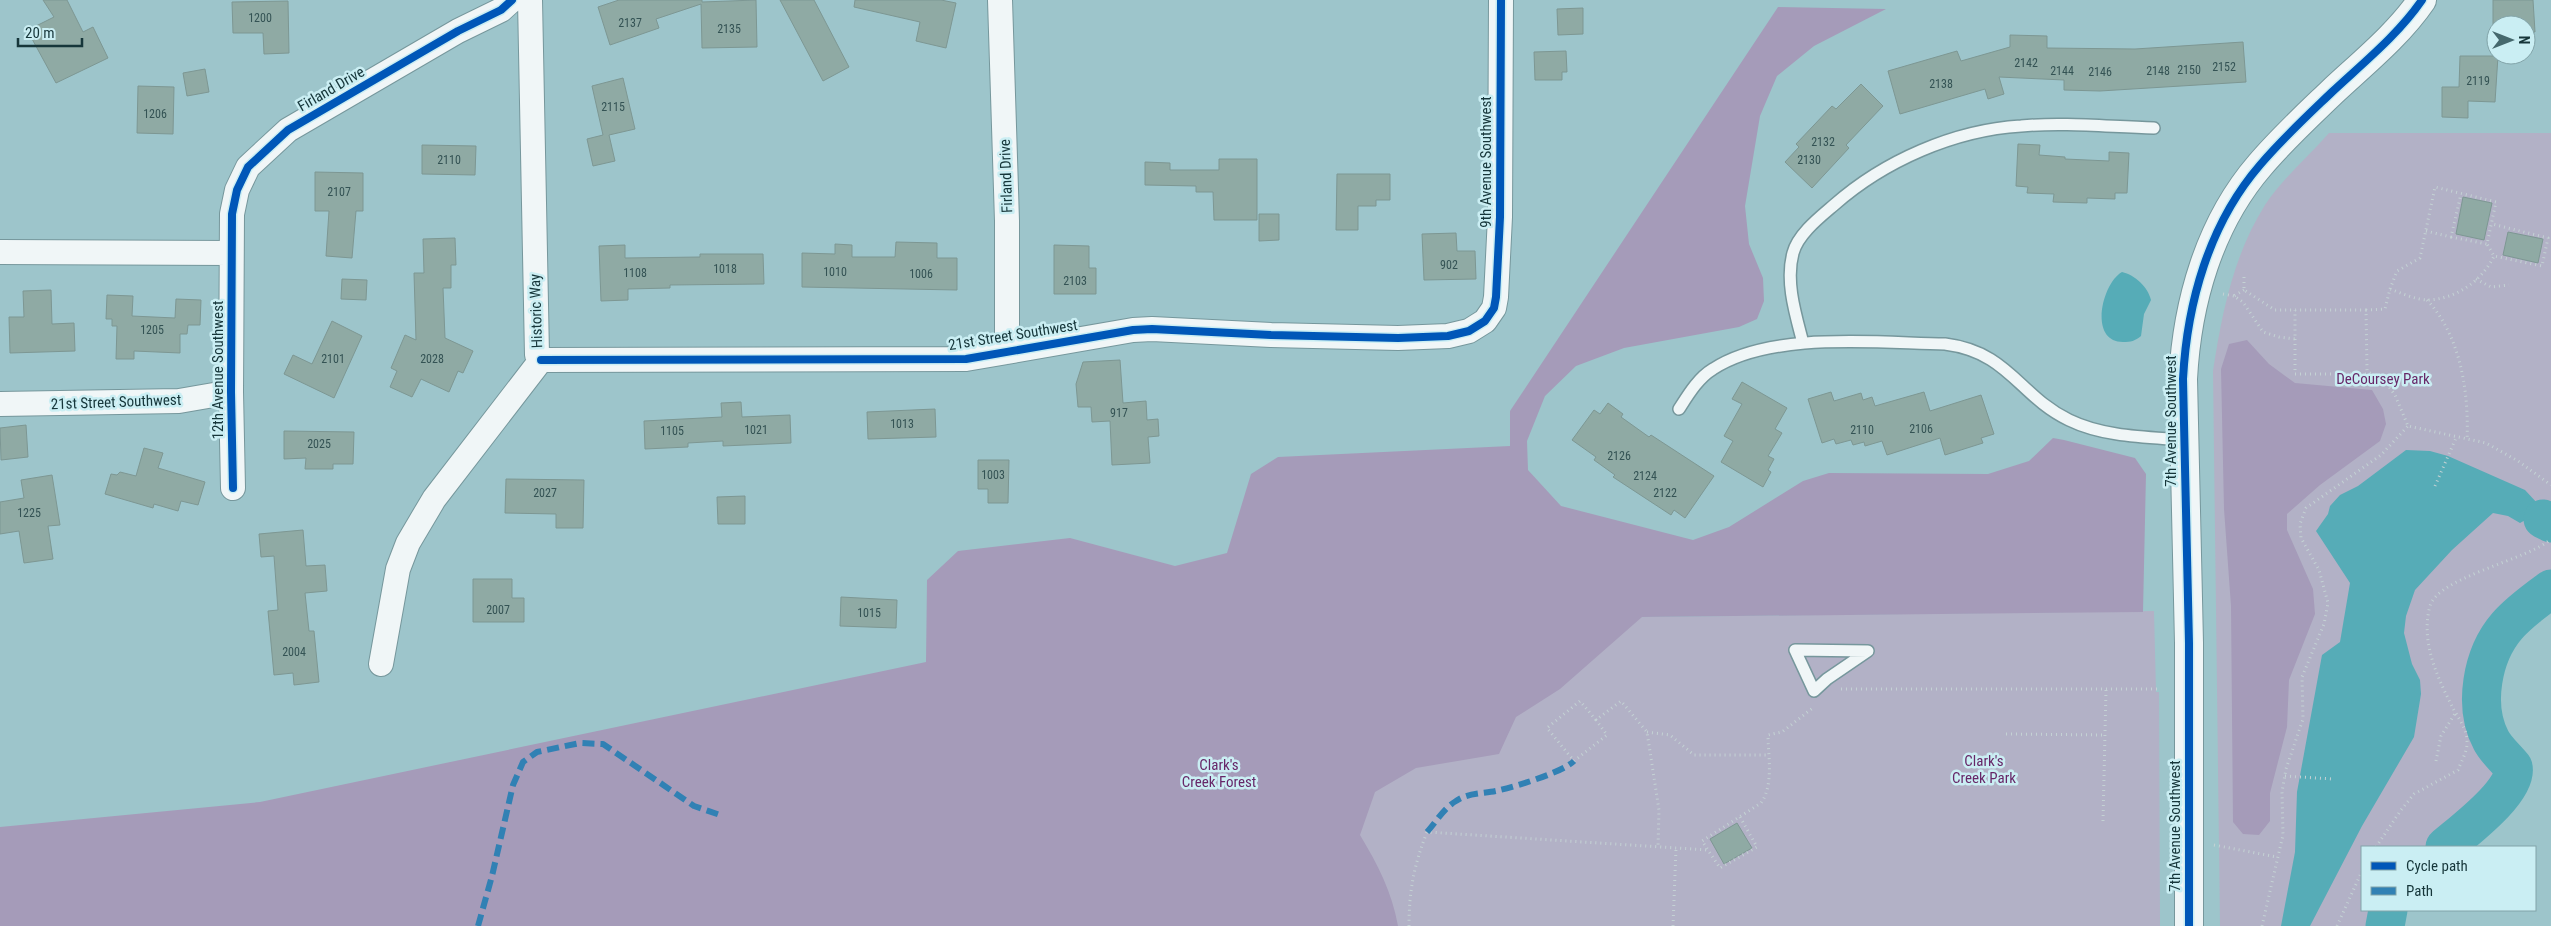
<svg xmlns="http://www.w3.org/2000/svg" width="2551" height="926" font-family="'Roboto Condensed',sans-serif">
  <rect width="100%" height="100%" fill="#9dc5cb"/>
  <path fill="#b2b1c6" d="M 2329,133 L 2551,133 L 2551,589 C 2536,600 2519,612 2507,626 C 2481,656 2476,701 2489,736 C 2494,749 2510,759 2514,771 C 2509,799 2466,830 2445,847 L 2362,847 L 2362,910 L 2388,910 L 2385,926 L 2220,926 L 2213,371 C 2222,313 2233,256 2265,205 C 2282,179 2308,157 2329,133 Z
    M 2154,611 L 2156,692 L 2159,692 L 2160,926 L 0,926 L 1129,623 Z"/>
  <path fill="#a59bb9" d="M 1778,7 L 1886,9 L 1814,46 L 1777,76 L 1760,116 L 1745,206 L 1749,244 L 1763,278 L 1764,301 L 1757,319 L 1739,327 L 1624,348 L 1576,366 L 1545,396 L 1527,441 L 1528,470 L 1561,506 L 1693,540 L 1729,527 L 1803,481 L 1829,473 L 1988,474 L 2029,461 L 2053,438 L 2064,440 L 2135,458 L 2146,474 L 2143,612 L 1642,617 L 1560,689 L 1516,717 L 1499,754 L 1416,768 L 1375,792 L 1360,835 C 1378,865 1392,892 1398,926 L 0,926 L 0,827 L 260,802 L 926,662 L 927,580 L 958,551 L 1070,538 L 1175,566 L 1227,553 L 1251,474 L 1278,457 L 1510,446 L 1510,411 Z
    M 2247,340 L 2269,364 L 2295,383 L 2372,390 L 2383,409 L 2386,424 L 2380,441 L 2320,485 L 2287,514 L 2287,530 L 2313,589 L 2315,614 L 2289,680 L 2287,727 L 2270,793 L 2270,821 L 2259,835 L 2243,834 L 2233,822 L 2231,606 L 2224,509 L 2221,369 L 2229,344 Z"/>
  <path fill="#56acb7" d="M 2122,272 C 2135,275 2148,287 2151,300 L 2144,314 L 2141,336 C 2135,341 2131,342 2123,342 C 2088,342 2102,283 2122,272 Z
    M 2406,450 L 2430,451 L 2448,456 L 2525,490 L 2538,504 L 2543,519 L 2529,518 L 2520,523 L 2508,516 L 2493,513 L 2452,550 L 2415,590 L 2406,616 L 2404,633 L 2412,664 L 2420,680 L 2421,694 L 2414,737 L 2362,826 L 2310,926 L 2281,926 L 2295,852 L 2297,792 L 2322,655 L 2340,642 L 2350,583 L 2316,531 L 2328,514 L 2330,506 L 2340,495 L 2358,486 Z"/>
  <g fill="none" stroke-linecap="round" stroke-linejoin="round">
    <path stroke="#56acb7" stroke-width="39" d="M 2543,519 L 2551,523
      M 2445,847 C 2461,833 2519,790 2513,767 C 2505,757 2496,750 2491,740 C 2473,706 2482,655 2507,626 C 2519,612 2536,600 2551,589
      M 2385,926 L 2388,910"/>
  </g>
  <path fill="#8faaa4" stroke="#7d9793" d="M 43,0 L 67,0 L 83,32 L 93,27 L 108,58 L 56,83 L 31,37 L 33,36 L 30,29 L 54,17 Z
    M 619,0 L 702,0 L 702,2 L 756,0 L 757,47 L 702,48 L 701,4 L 656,19 L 659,28 L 610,45 L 598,7 Z
    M 780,0 L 814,0 L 849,67 L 823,81 Z
    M 855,0 L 941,0 L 956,3 L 946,48 L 916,41 L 920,22 L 854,7 Z
    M 2493,0 L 2533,0 L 2535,32 L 2533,32 L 2533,44 L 2526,43 L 2526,25 L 2496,25 L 2496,43 L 2493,43 Z
    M 288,1 L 289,53 L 264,54 L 263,33 L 233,33 L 232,2 Z
    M 1583,8 L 1583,34 L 1558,35 L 1557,9 Z
    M 2010,35 L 2047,36 L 2047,48 L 2135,49 L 2243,42 L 2246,82 L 2100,91 L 2064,90 L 2064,80 L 1999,77 L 2004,94 L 1988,99 L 1985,89 L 1900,114 L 1888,71 L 1957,51 L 1961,61 L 2010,47 Z
    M 1566,51 L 1567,72 L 1562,72 L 1562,80 L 1535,80 L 1534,52 Z
    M 2460,56 L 2498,56 L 2495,102 L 2468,101 L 2468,118 L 2442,117 L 2442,87 L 2459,87 Z
    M 205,69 L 209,92 L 187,96 L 183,73 Z
    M 623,78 L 635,129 L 609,135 L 615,161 L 593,166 L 587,139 L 603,135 L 592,86 Z
    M 1861,84 L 1883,106 L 1846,145 L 1849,148 L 1812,188 L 1785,162 L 1799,147 L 1796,144 L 1832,106 L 1836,109 Z
    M 138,86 L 174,87 L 173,134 L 137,133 Z
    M 2018,144 L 2040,145 L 2039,155 L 2065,157 L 2065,159 L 2109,161 L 2109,152 L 2129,153 L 2127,193 L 2115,193 L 2115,199 L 2087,198 L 2087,203 L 2053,202 L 2054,194 L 2027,193 L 2028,187 L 2016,186 Z
    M 422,145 L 476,146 L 475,175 L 422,174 Z
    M 1219,159 L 1257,159 L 1257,220 L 1214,220 L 1213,192 L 1196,192 L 1196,186 L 1145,185 L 1145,162 L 1170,163 L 1170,170 L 1219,170 Z
    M 315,172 L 363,173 L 363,211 L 356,211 L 352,258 L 326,256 L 329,211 L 315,211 Z
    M 1337,174 L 1390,174 L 1390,200 L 1376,200 L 1376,206 L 1358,206 L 1358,230 L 1336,230 Z
    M 2463,197 L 2492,203 L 2484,240 L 2456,234 Z
    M 1259,214 L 1279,214 L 1279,240 L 1259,241 Z
    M 2508,232 L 2543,239 L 2538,263 L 2503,255 Z
    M 1456,233 L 1457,251 L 1475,251 L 1476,279 L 1424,280 L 1422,234 Z
    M 455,238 L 456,265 L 451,265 L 451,288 L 443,288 L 445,338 L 473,351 L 463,373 L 458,371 L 449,392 L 421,379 L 412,397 L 390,387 L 397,371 L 391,368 L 405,335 L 416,340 L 414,273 L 424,273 L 423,239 Z
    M 896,242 L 937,243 L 937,258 L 957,258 L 957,290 L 802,287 L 802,253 L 835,254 L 835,244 L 852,245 L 852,257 L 895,257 Z
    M 625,245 L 625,258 L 700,257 L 700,254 L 763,254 L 764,284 L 670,285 L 670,288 L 628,289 L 628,300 L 601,301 L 599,246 Z
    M 1054,245 L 1089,246 L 1089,268 L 1096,268 L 1096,294 L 1054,294 Z
    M 342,279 L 367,280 L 366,300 L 341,299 Z
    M 51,290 L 52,324 L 74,323 L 75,351 L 10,353 L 9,317 L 24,317 L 23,291 Z
    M 107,295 L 133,296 L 132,316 L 175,318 L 176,299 L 201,300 L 200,325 L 188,325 L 187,334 L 180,334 L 180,353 L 134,351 L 134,359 L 116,359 L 117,326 L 112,326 L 112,319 L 106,319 Z
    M 332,321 L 362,336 L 334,398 L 284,374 L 293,355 L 312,364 Z
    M 1120,360 L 1123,403 L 1146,401 L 1147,420 L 1158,419 L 1159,436 L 1148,437 L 1150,463 L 1112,465 L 1110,421 L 1092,422 L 1091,407 L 1078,407 L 1076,384 L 1083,362 Z
    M 1742,382 L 1787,408 L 1775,429 L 1782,433 L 1768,456 L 1774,459 L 1768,470 L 1771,472 L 1763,487 L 1721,462 L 1733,441 L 1724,436 L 1742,404 L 1732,399 Z
    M 1831,392 L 1834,401 L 1861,393 L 1863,400 L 1872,397 L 1875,406 L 1924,392 L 1930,411 L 1981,395 L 1994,434 L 1981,438 L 1983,443 L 1945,455 L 1940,438 L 1887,455 L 1882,441 L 1865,446 L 1864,442 L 1853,445 L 1851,440 L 1836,444 L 1834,439 L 1822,443 L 1808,399 Z
    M 741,402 L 742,417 L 790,415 L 791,443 L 723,446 L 723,441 L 688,443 L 688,447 L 645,449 L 644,421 L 722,417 L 721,403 Z
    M 1608,403 L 1623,414 L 1621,417 L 1649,437 L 1651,435 L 1714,476 L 1685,518 L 1674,510 L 1671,515 L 1613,477 L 1615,475 L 1594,460 L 1596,457 L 1572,440 L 1594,410 L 1600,414 Z
    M 935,409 L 936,437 L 868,439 L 867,412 Z
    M 26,425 L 28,457 L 1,460 L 0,428 Z
    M 284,431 L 354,432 L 353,464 L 333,464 L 333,469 L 305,469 L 306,458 L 284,459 Z
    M 144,448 L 163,453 L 158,468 L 205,482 L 198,505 L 181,501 L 178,511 L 154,504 L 153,508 L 105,494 L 111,474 L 117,475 L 120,472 L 136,476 Z
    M 978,460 L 1009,460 L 1008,503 L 988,503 L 988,489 L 978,489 Z
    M 52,475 L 60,525 L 48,526 L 53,559 L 24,563 L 19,531 L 0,534 L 0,502 L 24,498 L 21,480 Z
    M 506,479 L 584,480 L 583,528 L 556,528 L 556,514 L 505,513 Z
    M 745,496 L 745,524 L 718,524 L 717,497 Z
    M 303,530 L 306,566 L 325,565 L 327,591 L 305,593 L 309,631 L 314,631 L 319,682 L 294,685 L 293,673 L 274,675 L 268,611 L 278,610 L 274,556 L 261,557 L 259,534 Z
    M 473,579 L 512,579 L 512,598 L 524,598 L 524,622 L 473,622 Z
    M 841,597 L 897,600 L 896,628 L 840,626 Z
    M 1737,823 L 1752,848 L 1724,864 L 1710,839 Z"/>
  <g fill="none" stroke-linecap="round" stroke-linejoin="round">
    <defs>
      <path id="service" d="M 1803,343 C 1796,316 1785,282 1793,253 C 1798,234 1820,217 1834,205 C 1884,161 1954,130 2021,126 C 2065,122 2110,127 2154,128
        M 1679,409 C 1688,395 1698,378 1713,369 C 1771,331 1877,343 1945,344 C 2009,352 2019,396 2069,420 C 2104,437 2146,437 2184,440
        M 1795,650 L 1868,651 L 1827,679 L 1814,691 Z"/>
      <path id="minor" d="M 1000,0 L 1007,221 L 1007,352
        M 0,252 L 231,253
        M 541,360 L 966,359 L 1133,330 L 1152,329 L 1271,335 L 1398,338 L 1448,336 L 1469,331 L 1485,321 L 1494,308 L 1496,297 L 1500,217 L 1501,0
        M 0,404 L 179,401 L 231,392
        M 233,488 L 231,392 L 232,214 L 237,190 L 248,167 L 288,130 L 458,31 L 501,10 L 512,0
        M 381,664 L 398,569 L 408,543 L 434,499 L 541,360 L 537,355 L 530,0"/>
      <path id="tertiary" d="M 2189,926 L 2189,643 L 2183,379 C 2187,303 2209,224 2260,165 C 2282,139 2307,116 2332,92 C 2363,63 2398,35 2422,0"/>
    </defs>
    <use href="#service" stroke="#76979c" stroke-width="14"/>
    <use href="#minor" stroke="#76979c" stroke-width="26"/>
    <use href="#tertiary" stroke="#76979c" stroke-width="30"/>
    <path stroke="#c4d2d4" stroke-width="3" stroke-dasharray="1 4" stroke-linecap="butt" d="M 2426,231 L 2451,237 L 2461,194
      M 2451,237 L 2487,244
      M 2244,277 L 2244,290 L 2275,310 L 2366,310 L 2367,371 L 2387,384 L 2395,395 L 2408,426 L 2486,443 L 2518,461 L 2551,485
      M 2476,279 L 2491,287 L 2509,285
      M 2390,289 L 2397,271 L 2420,258 L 2435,187 L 2496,202 L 2487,244 L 2494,256 L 2542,266 L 2548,238 L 2492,224
      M 2244,290 L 2234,296 L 2243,302 L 2263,332 L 2279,337 L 2295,339 L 2295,310
      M 2223,294 L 2234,296
      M 2427,300 C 2461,336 2469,393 2467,440
      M 2366,310 L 2385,309 L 2390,289 C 2401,293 2416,300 2428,300 C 2456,299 2482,281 2494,256
      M 2295,339 L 2295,374 L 2370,374
      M 2435,486 L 2456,438
      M 1841,689 L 2161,689
      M 1596,720 L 1580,701 L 1547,728 L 1574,761 L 1607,735 L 1596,720 L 1621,701 L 1647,732 L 1659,810 L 1658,847
      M 1647,732 L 1670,735 L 1694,755 L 1768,755
      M 2006,734 L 2105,735
      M 2436,761 L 2441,736 L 2456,712
      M 2285,776 L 2332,779
      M 1740,817 L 1757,847 L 1720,868 L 1702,841 L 1761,803 C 1774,785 1768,755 1768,735 L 1782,732 L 1814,707
      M 2103,821 L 2106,689
      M 2214,845 L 2277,857
      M 2376,847 L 2401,810 L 2414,794 L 2458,770 C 2461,762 2466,754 2467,745 C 2468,731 2461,722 2454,710 C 2438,679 2420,642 2430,606 C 2438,577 2530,559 2551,539
      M 1409,926 C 1409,891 1414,865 1427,832 L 1708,850
      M 1673,926 L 1676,848
      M 2262,926 L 2283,835 L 2282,792 L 2286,769 L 2303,719 L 2302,677 L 2324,624 L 2328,603 L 2319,570 L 2301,538 L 2300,524 L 2306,508 L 2381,455 L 2408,426
      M 2337,926 L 2362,871"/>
    <use href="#service" stroke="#f0f6f7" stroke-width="11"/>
    <use href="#minor" stroke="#f0f6f7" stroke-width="24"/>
    <use href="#tertiary" stroke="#f0f6f7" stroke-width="28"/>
    <path stroke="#3181b4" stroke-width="6" stroke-dasharray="12 6" stroke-linecap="butt" d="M 1427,832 C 1436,822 1444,808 1456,801 C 1469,792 1485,794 1500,790 C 1517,786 1563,772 1574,761
      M 478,926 L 492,876 L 513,785 L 523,762 L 537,752 L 580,743 L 603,744 L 694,806 L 720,815"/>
    <defs>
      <path id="cycleway" d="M 541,360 L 966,359 L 1133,330 L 1152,329 L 1271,335 L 1398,338 L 1448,336 L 1469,331 L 1485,321 L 1494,308 L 1496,297 L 1500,217 L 1501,0
        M 233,488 L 231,392 L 232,214 L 237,190 L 248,167 L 288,130 L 458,31 L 501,10 L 512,0
        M 2189,926 L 2189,643 L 2183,379 C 2187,303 2209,224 2260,165 C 2282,139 2307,116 2332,92 C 2363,63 2398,35 2422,0"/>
    </defs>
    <use href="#cycleway" stroke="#caeef3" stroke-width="11"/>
    <use href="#cycleway" stroke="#0057b8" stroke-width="8"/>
  </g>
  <g text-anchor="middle" stroke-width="5" stroke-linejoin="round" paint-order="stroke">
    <g font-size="12" fill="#345354">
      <text x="260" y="22">1200</text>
      <text x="630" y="27">2137</text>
      <text x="729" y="33">2135</text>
      <text x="2026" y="67">2142</text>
      <text x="2224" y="71">2152</text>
      <text x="2189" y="74">2150</text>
      <text x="2062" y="75">2144</text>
      <text x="2158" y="75">2148</text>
      <text x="2100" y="76">2146</text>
      <text x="2478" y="85">2119</text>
      <text x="1941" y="88">2138</text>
      <text x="613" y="111">2115</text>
      <text x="155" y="118">1206</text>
      <text x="1823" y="146">2132</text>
      <text x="449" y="164">2110</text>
      <text x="1809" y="164">2130</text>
      <text x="339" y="196">2107</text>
      <text x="1449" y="269">902</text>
      <text x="725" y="273">1018</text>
      <text x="835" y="276">1010</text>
      <text x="635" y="277">1108</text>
      <text x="921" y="278">1006</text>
      <text x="1075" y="285">2103</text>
      <text x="152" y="334">1205</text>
      <text x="333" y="363">2101</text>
      <text x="432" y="363">2028</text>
      <text x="1119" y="417">917</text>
      <text x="902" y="428">1013</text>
      <text x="1921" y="433">2106</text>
      <text x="756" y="434">1021</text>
      <text x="1862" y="434">2110</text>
      <text x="672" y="435">1105</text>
      <text x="319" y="448">2025</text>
      <text x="1619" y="460">2126</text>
      <text x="993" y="479">1003</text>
      <text x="1645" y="480">2124</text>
      <text x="545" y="497">2027</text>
      <text x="1665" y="497">2122</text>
      <text x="29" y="517">1225</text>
      <text x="498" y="614">2007</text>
      <text x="869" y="617">1015</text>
      <text x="294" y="656">2004</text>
    </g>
    <g font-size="15" fill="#16363a" stroke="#caeef3">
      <text transform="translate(331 89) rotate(-30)" y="5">Firland Drive</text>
      <text transform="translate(1486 162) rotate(-90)" y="5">9th Avenue Southwest</text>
      <text transform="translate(1006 176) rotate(-92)" y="5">Firland Drive</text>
      <text transform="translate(536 311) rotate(-92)" y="5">Historic Way</text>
      <text transform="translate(1013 335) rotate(-9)" y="5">21st Street Southwest</text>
      <text transform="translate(218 370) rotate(-90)" y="5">12th Avenue Southwest</text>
      <text transform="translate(116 402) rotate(-2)" y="5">21st Street Southwest</text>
      <text transform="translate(2171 421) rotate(-90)" y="5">7th Avenue Southwest</text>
      <text transform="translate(2175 826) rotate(-90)" y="5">7th Avenue Southwest</text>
    </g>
    <g font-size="15" fill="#672768" stroke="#caeef3">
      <text x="2383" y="384">DeCoursey Park</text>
      <text x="1984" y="766">Clark's<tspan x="1984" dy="17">Creek Park</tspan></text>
      <text x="1219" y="770">Clark's<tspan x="1219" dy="17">Creek Forest</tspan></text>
    </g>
  </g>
  <rect x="2361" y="846" width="175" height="65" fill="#caeef3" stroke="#82a4a9"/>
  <rect x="2371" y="862" width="25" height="8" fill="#0057b8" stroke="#82a4a9"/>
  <text x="2406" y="871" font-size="15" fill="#16363a">Cycle path</text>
  <rect x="2371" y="887" width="25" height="8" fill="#3181b4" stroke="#82a4a9"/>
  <text x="2406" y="896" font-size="15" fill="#16363a">Path</text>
  <g transform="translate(2511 40) rotate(90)"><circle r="24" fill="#caeef3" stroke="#82a4a9"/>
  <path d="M0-4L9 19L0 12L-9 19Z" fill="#45686d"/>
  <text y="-8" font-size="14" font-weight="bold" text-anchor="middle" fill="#16363a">N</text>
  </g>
  <path d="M18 38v8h64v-8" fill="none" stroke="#16363a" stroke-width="2.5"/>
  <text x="25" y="38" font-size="15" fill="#16363a" stroke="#caeef3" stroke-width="4" paint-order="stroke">20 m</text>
</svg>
